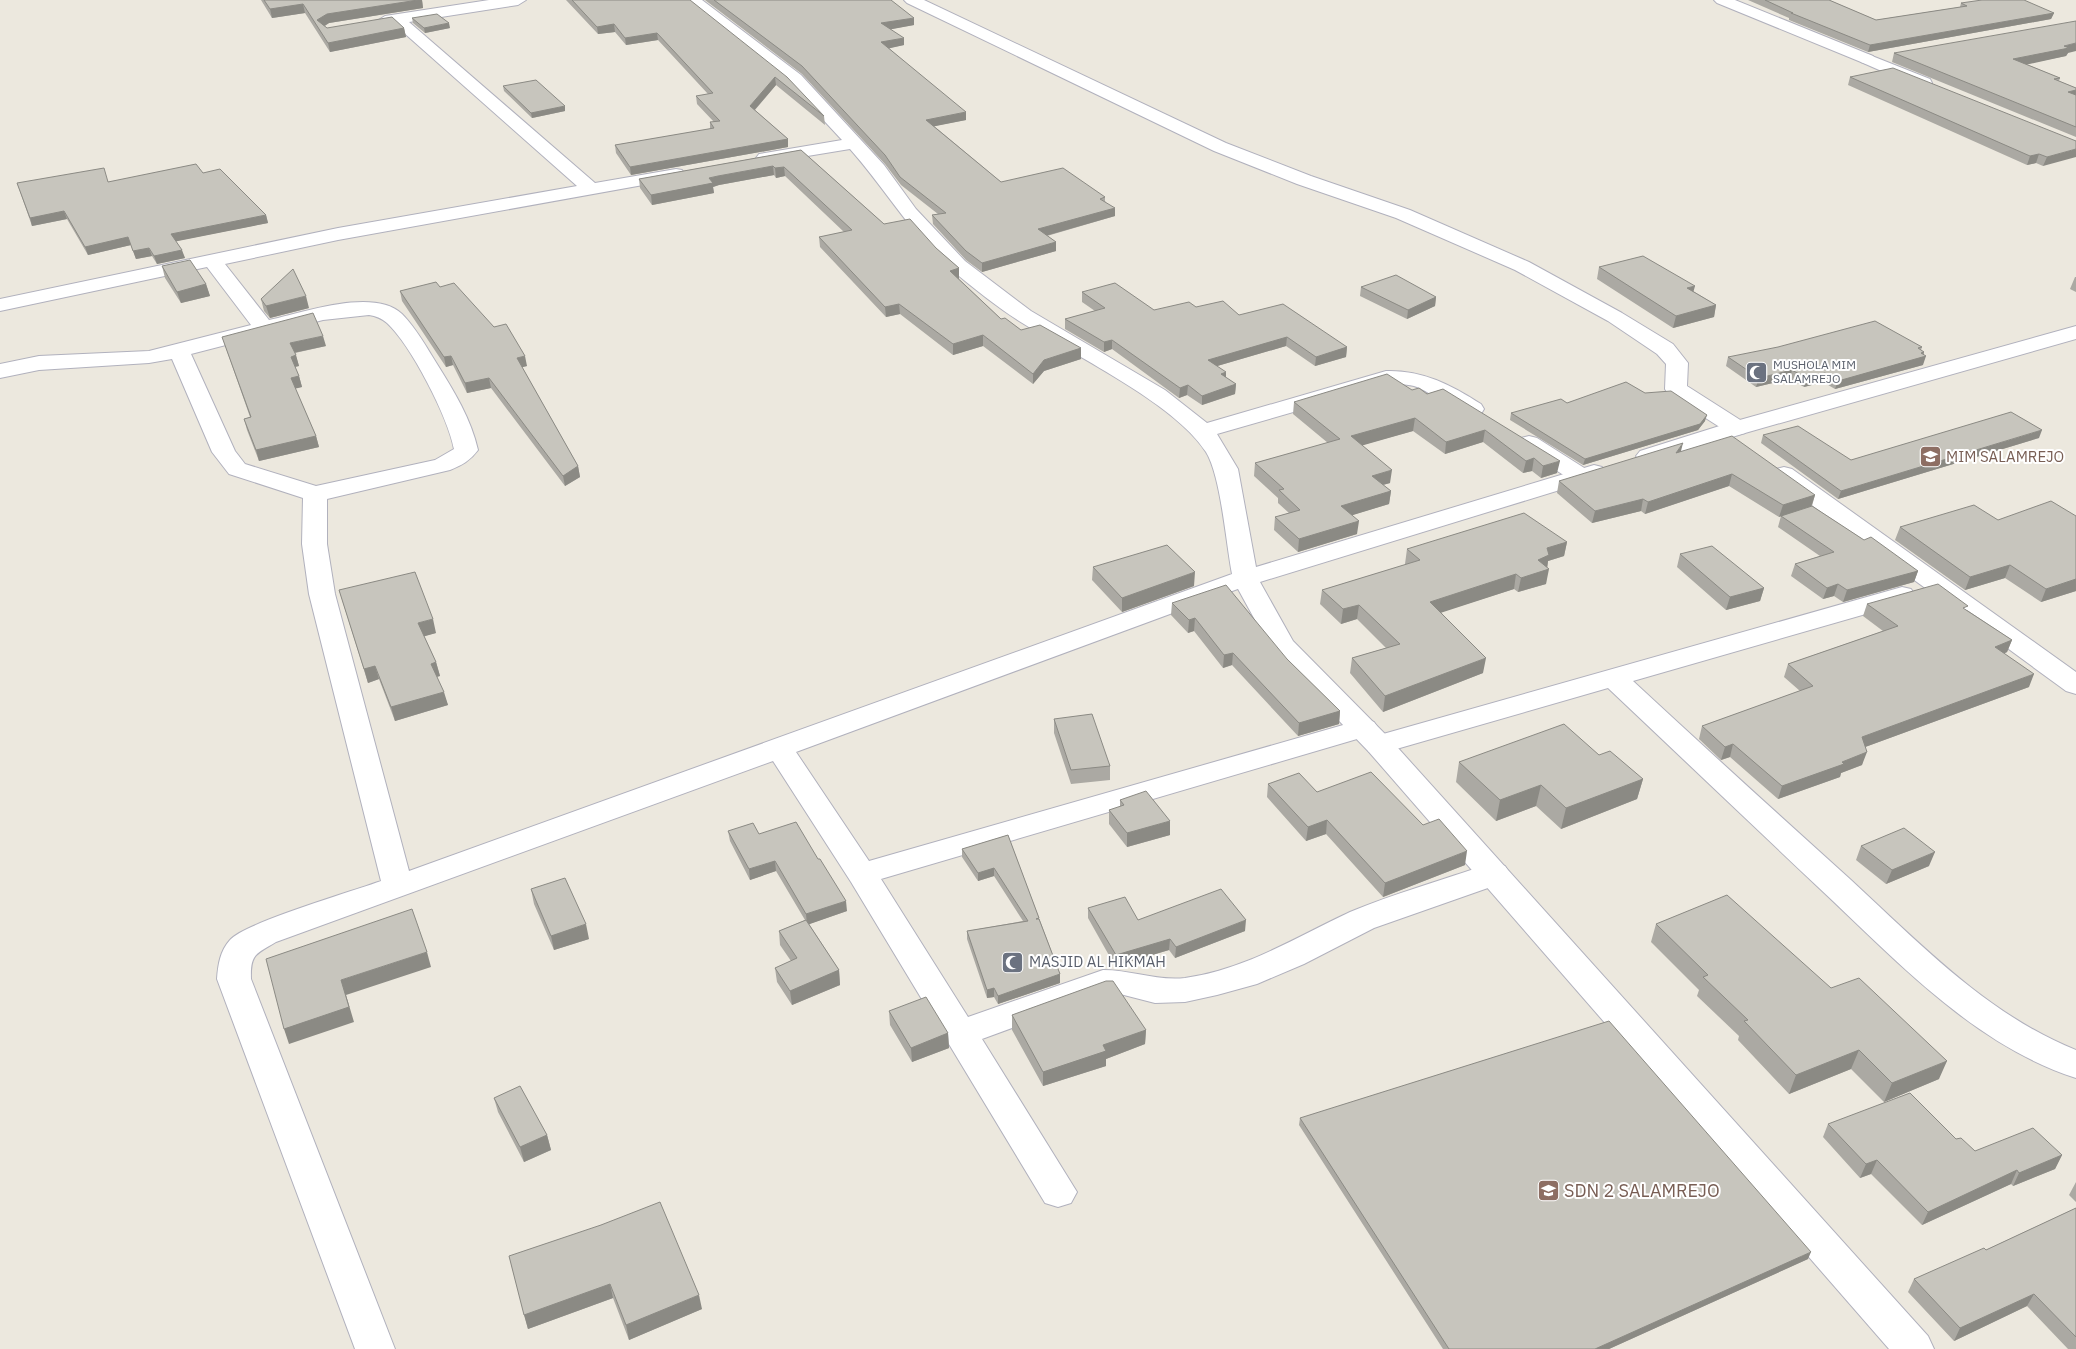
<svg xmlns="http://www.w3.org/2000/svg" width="2076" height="1349" font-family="'IBM Plex Sans',sans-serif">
  <rect width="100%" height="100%" fill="#ece8de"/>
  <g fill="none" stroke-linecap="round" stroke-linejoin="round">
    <defs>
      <path id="minor" d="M 489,0 L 526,0 L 518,5 L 409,22 L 595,183 L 676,169 L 682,170 L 685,174 L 682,178 L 338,240 L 225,264 L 269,320 C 302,313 374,287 402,314 C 416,328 427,348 437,364 C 454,391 471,419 478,450 C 470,461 462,465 450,470 L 327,499 L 327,544 L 335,594 L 409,871 L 1232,574 C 1226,544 1221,476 1206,452 C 1175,403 1070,353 1019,321 C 996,306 973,288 952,270 C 912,236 885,188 850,149 L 765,163 L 759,162 L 756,158 L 759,154 L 842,140 L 789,83 L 685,0 L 702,0 L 801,75 L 884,165 L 916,209 L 965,261 L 1031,311 L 1165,390 L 1207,423 L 1386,371 C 1423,370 1451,385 1481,404 L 1484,409 L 1481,414 C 1461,419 1435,393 1414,386 C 1406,384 1396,384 1387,385 L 1217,434 L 1238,469 L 1258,578 L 1254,583 L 796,752 L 869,861 L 1364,719 L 1374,722 L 1378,728 L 1374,734 L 881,879 L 968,1017 L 1103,970 C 1131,970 1157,981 1185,978 C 1245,970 1296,937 1350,912 C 1393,894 1439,881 1483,866 L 1494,863 L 1505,866 L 1510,874 L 1505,882 L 1374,928 L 1304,964 L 1257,984 L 1217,995 L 1185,1002 L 1155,1003 L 1120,994 L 1105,994 L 982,1039 L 1077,1192 L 1071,1203 L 1058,1207 L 1045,1203 L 851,882 L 773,761 L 276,942 C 256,954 250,954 251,979 L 395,1349 L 355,1349 L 217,979 C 218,965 220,951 230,940 C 244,923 354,891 381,881 L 309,594 L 302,544 L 303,498 L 229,474 L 212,452 L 172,359 L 149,363 L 39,370 L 0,378 L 0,364 L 39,356 L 149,351 L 251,325 L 207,267 L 0,311 L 0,299 L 338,228 L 577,186 L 394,24 L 385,26 L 377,21 L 385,16 ZM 369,315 C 376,316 381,318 387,323 C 411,345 448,417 454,449 L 435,460 L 316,486 L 245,464 L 235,451 L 191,354 L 323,320 Z
        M 904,0 L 924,0 L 1226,143 L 1311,176 L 1410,210 L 1529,262 L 1622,313 L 1673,344 L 1688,363 L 1687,386 L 1745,423 L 1748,428 L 1745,433 L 1737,435 L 1729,433 L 1668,394 L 1665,389 L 1666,364 L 1657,354 L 1608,321 L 1515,270 L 1396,218 L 1297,184 L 1214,151 L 907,3 Z
        M 1714,0 L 1735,0 L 1873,56 L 1875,59 L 1867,64 L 1861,62 L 1717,3 Z
        M 1529,436 L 1537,438 L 1589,471 L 1593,476 L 1589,481 L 1581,483 L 1573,481 L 1521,448 L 1517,443 L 1521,438 Z
        M 1784,467 L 1792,469 L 2076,672 L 2076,694 L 2066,691 L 1776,479 L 1772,474 L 1776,469 Z
        M 1902,587 L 1911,589 L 1915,595 L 1911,601 L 1633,681 C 1705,748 1778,814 1851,880 C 1919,943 1988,1015 2076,1050 L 2076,1078 C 1973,1045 1894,958 1817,886 C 1747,820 1678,754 1608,688 L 1379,754 L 1369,752 L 1365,745 L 1369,738 Z"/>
      <path id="tertiary" d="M 1867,54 L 1930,79 L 1932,83 L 1930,87 L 1918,87 L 1861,62 L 1859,59 Z
        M 2076,326 L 2076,339 L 1745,433 L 1656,461 L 1648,463 L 1640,461 L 1636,456 L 1640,451 L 1729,423 Z
        M 1594,465 L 1602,467 L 1606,472 L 1602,477 L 1260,582 L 1293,641 L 1389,738 L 1928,1336 L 1934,1349 L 1889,1349 L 1369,752 L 1272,651 L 1232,578 L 1236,573 Z"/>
    </defs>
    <use href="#minor" stroke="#b1b1bd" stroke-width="2"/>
    <use href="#tertiary" stroke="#b1b1bd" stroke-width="2"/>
    <use href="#minor" fill="#fff" fill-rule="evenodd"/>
    <use href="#tertiary" fill="#fff" fill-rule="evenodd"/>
  </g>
  <path fill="#aba9a3" d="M 261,0 L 422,0 L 423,8 L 329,23 L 325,26 L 327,28 L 404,28 L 406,37 L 330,52 L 305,13 L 272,18 Z
    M 566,0 L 690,0 L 824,116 L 825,125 L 776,85 L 755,110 L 788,139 L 788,147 L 631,175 L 616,153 L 615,145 L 710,129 L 710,122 L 714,122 L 697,104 L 696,96 L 708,94 L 658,40 L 626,45 L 615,32 L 598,34 Z
    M 705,0 L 891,0 L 914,25 L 891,29 L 904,45 L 889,48 L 966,120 L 934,126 L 1001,182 L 1105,197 L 1105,201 L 1115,216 L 1047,236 L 1056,242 L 1056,251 L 982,272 L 966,260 L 933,224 L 932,215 L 938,214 L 901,185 L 885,164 L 802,74 Z
    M 1748,0 L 1829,0 L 1876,20 L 1960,7 L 1961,3 L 2054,13 L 2051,19 L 1868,52 L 1789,20 L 1789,18 Z
    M 412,18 L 450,28 L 425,33 L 413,23 Z
    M 1894,53 L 2068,53 L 2066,56 L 2026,64 L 2060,78 L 2059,81 L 2076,88 L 2076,137 L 1892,62 Z
    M 1850,77 L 2076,141 L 2043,166 L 2036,163 L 2027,165 L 1848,85 Z
    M 503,86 L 565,111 L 532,118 L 504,91 Z
    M 801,150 L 884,224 L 936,248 L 959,268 L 959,279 L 1001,319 L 1021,330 L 1081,348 L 1081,359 L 1044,371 L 1033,384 L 983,346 L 953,355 L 900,314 L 886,317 L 820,247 L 819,237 L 844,232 L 785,176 L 776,178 L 774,175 L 719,185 L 713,187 L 714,193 L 652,205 L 640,188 L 639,179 Z
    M 203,173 L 266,215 L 268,223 L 176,241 L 185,258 L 157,264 L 152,256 L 136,259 L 131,245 L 88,255 L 67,219 L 32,226 L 17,183 L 108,182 Z
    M 162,266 L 206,284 L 210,296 L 181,303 L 165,278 Z
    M 1599,267 L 1693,291 L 1716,305 L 1714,317 L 1673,328 L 1597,279 Z
    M 2075,277 L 2076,277 L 2076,292 L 2070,289 Z
    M 440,287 L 527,366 L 522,367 L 578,466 L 580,477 L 565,486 L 491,388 L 467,393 L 453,365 L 446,367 L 402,301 L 400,291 Z
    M 1361,287 L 1436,297 L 1435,306 L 1407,319 L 1360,296 Z
    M 1082,292 L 1154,310 L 1196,307 L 1239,315 L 1347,347 L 1346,357 L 1315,366 L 1286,346 L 1217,366 L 1226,378 L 1236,384 L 1235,394 L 1202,405 L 1187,395 L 1179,398 L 1112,349 L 1104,352 L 1065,329 L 1065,319 L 1095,311 L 1082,302 Z
    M 261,299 L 309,308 L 270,318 L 264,311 Z
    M 222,337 L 326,346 L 295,353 L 299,366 L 295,367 L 299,376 L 302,387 L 295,388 L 316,436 L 319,447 L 259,461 L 247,430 L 244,419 L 250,417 Z
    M 1922,347 L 1921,350 L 1924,352 L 1923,355 L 1923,365 L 1835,389 L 1823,382 L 1804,387 L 1790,379 L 1756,387 L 1726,366 L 1728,357 Z
    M 1443,389 L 1557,473 L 1541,478 L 1532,471 L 1523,473 L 1483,442 L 1445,454 L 1413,431 L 1362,445 L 1390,483 L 1383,485 L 1391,491 L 1389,504 L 1352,515 L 1357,534 L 1298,552 L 1274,530 L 1275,517 L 1289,513 L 1278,503 L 1278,498 L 1254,476 L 1255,463 L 1328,443 L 1293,414 L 1294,402 L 1412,390 L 1427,394 Z
    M 1645,393 L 1705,421 L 1698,430 L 1583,465 L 1510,420 L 1511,413 L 1567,403 Z
    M 1763,435 L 1851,460 L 2039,438 L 1838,499 L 1761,443 Z
    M 1681,451 L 1815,495 L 1812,506 L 1864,540 L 1918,571 L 1914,582 L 1843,602 L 1834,596 L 1823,599 L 1791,576 L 1795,564 L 1820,556 L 1778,527 L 1781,516 L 1779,517 L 1729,486 L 1645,514 L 1641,511 L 1592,523 L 1557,493 L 1559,481 Z
    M 2076,516 L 2076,591 L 2041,602 L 2005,578 L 1965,590 L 1895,540 L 1900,527 L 1998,520 Z
    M 1567,542 L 1564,556 L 1548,561 L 1547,567 L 1546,584 L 1518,592 L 1514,589 L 1441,612 L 1483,673 L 1383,712 L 1350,673 L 1352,658 L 1386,648 L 1357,619 L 1341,624 L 1320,604 L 1322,590 L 1405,565 L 1405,564 L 1407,549 Z
    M 1680,554 L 1764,588 L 1760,601 L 1726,610 L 1677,567 Z
    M 1093,567 L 1194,586 L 1122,612 L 1092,580 Z
    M 339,590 L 436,633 L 424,636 L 436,662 L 440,676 L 437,677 L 448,705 L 395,721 L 379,679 L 368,683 Z
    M 1172,603 L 1287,659 L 1340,711 L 1339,724 L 1298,736 L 1232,665 L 1223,668 L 1194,631 L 1188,633 L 1171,615 Z
    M 1867,604 L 1967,610 L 2012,640 L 2007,652 L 2004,654 L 2029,687 L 1865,747 L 1862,765 L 1841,773 L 1840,777 L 1778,799 L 1730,757 L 1721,760 L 1699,739 L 1702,726 L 1800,691 L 1784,677 L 1788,664 L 1883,631 L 1863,616 Z
    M 1054,719 L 1110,766 L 1110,780 L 1071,784 L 1054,733 Z
    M 1599,755 L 1643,779 L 1637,799 L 1561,829 L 1536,806 L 1496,821 L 1456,782 L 1459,762 Z
    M 1268,784 L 1317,792 L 1465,865 L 1383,897 L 1326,834 L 1306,841 L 1267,797 Z
    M 1120,800 L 1170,835 L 1127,847 L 1109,824 L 1109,810 L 1120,807 Z
    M 728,831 L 759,834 L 847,911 L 809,924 L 839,970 L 840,985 L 792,1005 L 777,982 L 775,968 L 791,961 L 780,945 L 779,931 L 805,920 L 776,871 L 750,880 L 730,841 Z
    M 1008,835 L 1060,974 L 1060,983 L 998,1004 L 994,997 L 987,998 L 967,939 L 967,931 L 1023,921 L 994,876 L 978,881 L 962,857 L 962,849 Z
    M 1861,846 L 1929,866 L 1886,884 L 1856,860 Z
    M 531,889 L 589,939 L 554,950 L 534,904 Z
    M 1088,908 L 1138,920 L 1245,931 L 1175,958 L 1169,950 L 1115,966 L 1088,918 Z
    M 1656,924 L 1831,988 L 1939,1079 L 1884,1102 L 1851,1069 L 1789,1094 L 1738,1040 L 1739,1036 L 1697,996 L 1699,990 L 1651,942 Z
    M 889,1011 L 948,1033 L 949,1048 L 912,1062 L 890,1025 Z
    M 1012,1015 L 1146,1030 L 1145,1044 L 1106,1059 L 1106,1066 L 1043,1086 L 1012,1030 Z
    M 494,1098 L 547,1135 L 551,1150 L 524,1162 L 498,1112 Z
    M 1300,1118 L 1808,1259 L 1609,1349 L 1443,1349 L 1299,1125 Z
    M 1828,1124 L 1956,1139 L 1975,1151 L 2062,1155 L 2055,1169 L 2013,1186 L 2011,1184 L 1922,1225 L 1871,1174 L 1860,1178 L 1823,1137 Z
    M 2076,1182 L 2076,1202 L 2069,1195 Z
    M 2076,1208 L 2076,1349 L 2068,1349 L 2027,1306 L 1954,1341 L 1908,1292 L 1914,1279 L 1986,1250 Z
    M 509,1256 L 702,1309 L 629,1340 L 613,1298 L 528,1329 Z"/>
  <path fill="#8b8a84" d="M 418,0 L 422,0 L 423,8 L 329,23 L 319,29 L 317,20 L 327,14 Z
    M 303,4 L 305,13 L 272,18 L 270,9 Z
    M 2054,13 L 2051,19 L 1868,52 L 1870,45 Z
    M 914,18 L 914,25 L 882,31 L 881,23 Z
    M 449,23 L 450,28 L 425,33 L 424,28 Z
    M 614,24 L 615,32 L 598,34 L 597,27 Z
    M 404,28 L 406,37 L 330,52 L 328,43 Z
    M 657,33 L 658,40 L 626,45 L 625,38 Z
    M 904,38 L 904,45 L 882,50 L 881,42 Z
    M 2076,43 L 2076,51 L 2068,53 L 2066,56 L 2011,68 L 2013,59 Z
    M 775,77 L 776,85 L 751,114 L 750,106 Z
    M 2076,90 L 2076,98 L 2068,92 Z
    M 565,106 L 565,111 L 532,118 L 531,113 Z
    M 966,112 L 966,120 L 926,128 L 926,120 Z
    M 788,139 L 788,147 L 631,175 L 630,167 Z
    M 2076,149 L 2076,157 L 2043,166 L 2047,157 Z
    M 2039,154 L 2036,163 L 2027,165 L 2030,156 Z
    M 773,166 L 774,175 L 719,185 L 713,187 L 714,193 L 652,205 L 651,195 L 718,176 Z
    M 784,167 L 785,176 L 776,178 L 775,168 Z
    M 1115,208 L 1115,216 L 1038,238 L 1038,229 Z
    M 64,211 L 67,219 L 32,226 L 30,218 Z
    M 266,215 L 268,223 L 173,242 L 171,234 Z
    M 128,237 L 131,245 L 88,255 L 85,247 Z
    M 1056,242 L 1056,251 L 982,272 L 982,263 Z
    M 149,248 L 152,256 L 136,259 L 133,251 Z
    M 182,250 L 185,258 L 157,264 L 154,256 Z
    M 959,268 L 959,279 L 950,281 L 950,271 Z
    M 206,284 L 210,296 L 181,303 L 177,292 Z
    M 1695,286 L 1692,297 L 1687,288 Z
    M 306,296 L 309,308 L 270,318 L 266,306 Z
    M 1436,297 L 1435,306 L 1407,319 L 1408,310 Z
    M 899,304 L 900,314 L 886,317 L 885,307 Z
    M 1716,305 L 1714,317 L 1673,328 L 1676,316 Z
    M 983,335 L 983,346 L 953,355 L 953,344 Z
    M 323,336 L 326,346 L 293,353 L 290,343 Z
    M 1287,337 L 1286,346 L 1207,369 L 1208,360 Z
    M 1112,340 L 1112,349 L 1104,352 L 1104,342 Z
    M 1347,347 L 1346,357 L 1315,366 L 1316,357 Z
    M 1081,348 L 1081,359 L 1044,371 L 1033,384 L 1033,374 L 1044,360 Z
    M 1924,352 L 1923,357 L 1926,356 L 1923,365 L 1835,389 L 1838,381 Z
    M 296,355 L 299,366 L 294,367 L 291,357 Z
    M 451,356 L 453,365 L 446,367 L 444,357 Z
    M 525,356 L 527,366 L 519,368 L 517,358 Z
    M 1792,370 L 1790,379 L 1756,387 L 1759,378 Z
    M 1226,372 L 1226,382 L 1221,374 Z
    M 1825,373 L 1823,382 L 1804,387 L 1806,378 Z
    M 299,376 L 302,387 L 294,389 L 291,378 Z
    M 489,378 L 491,388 L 467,393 L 465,383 Z
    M 1236,384 L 1235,394 L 1202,405 L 1202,396 Z
    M 1188,385 L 1187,395 L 1179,398 L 1180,388 Z
    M 1707,415 L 1705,421 L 1698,430 L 1583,465 L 1585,459 Z
    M 1415,418 L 1413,431 L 1350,449 L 1351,436 Z
    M 1485,430 L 1483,442 L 1445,454 L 1446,442 Z
    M 2042,430 L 2039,438 L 1838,499 L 1841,491 Z
    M 316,436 L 319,447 L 259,461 L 256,450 Z
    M 1683,443 L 1680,455 L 1676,453 Z
    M 1534,458 L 1532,471 L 1523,473 L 1526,461 Z
    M 1560,461 L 1557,473 L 1541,478 L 1543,466 Z
    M 578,466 L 580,477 L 565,486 L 563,476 Z
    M 1392,470 L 1390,483 L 1371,488 L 1372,476 Z
    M 1732,474 L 1729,486 L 1645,514 L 1648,502 Z
    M 1391,491 L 1389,504 L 1340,519 L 1341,506 Z
    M 1815,495 L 1811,507 L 1779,517 L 1783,505 Z
    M 1643,499 L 1641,511 L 1592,523 L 1595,511 Z
    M 1359,521 L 1357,534 L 1298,552 L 1299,539 Z
    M 1567,542 L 1564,556 L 1548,561 L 1547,570 L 1549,569 L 1546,584 L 1518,592 L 1521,578 L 1538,560 L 1547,548 Z
    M 2010,565 L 2005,578 L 1965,590 L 1970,577 Z
    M 1918,571 L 1914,582 L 1843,602 L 1847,590 Z
    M 1195,572 L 1194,586 L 1122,612 L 1122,598 Z
    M 1516,574 L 1514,589 L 1428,617 L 1430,602 Z
    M 2076,579 L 2076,591 L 2041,602 L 2046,589 Z
    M 1838,584 L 1834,596 L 1823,599 L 1827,588 Z
    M 1764,588 L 1760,601 L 1726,610 L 1730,597 Z
    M 1359,605 L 1357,619 L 1341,624 L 1343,609 Z
    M 1195,618 L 1194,631 L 1188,633 L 1189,620 Z
    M 433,619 L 436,633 L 422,637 L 418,623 Z
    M 2012,640 L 2007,652 L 1990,659 L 1995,647 Z
    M 1233,653 L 1232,665 L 1223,668 L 1224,655 Z
    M 1486,658 L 1483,673 L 1383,712 L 1385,696 Z
    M 436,662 L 440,676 L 435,677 L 431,664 Z
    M 375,666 L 379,679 L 368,683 L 364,669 Z
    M 2034,674 L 2029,687 L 1857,750 L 1862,737 Z
    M 444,692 L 448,705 L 395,721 L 391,707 Z
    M 1340,711 L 1339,724 L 1298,736 L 1299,723 Z
    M 1733,744 L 1730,757 L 1721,760 L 1725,747 Z
    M 1867,752 L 1862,765 L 1841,773 L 1840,777 L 1778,799 L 1782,786 Z
    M 1643,779 L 1637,799 L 1561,829 L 1566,808 Z
    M 1541,785 L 1536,806 L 1496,821 L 1500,800 Z
    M 1327,820 L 1326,834 L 1306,841 L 1308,827 Z
    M 1170,821 L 1170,835 L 1127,847 L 1127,833 Z
    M 1467,851 L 1465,865 L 1383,897 L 1385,883 Z
    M 1935,852 L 1929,866 L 1886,884 L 1892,870 Z
    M 775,861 L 776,871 L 750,880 L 749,869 Z
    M 994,868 L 994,876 L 978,881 L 978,873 Z
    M 846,901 L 847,911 L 807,925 L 806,914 Z
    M 1246,920 L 1245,931 L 1175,958 L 1176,947 Z
    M 586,924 L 589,939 L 554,950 L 551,936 Z
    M 1170,939 L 1169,950 L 1115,966 L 1116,955 Z
    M 427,952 L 431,967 L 346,995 L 354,1022 L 289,1044 L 284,1029 L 341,980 Z
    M 839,970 L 840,985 L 792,1005 L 790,991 Z
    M 1060,974 L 1060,983 L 998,1004 L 998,996 Z
    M 994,988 L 994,997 L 987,998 L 987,990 Z
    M 1146,1030 L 1145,1044 L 1106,1059 L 1106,1066 L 1043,1086 L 1043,1072 L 1103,1045 Z
    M 948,1033 L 949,1048 L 912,1062 L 911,1048 Z
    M 1859,1050 L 1851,1069 L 1789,1094 L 1796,1075 Z
    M 1947,1061 L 1939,1079 L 1884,1102 L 1892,1083 Z
    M 547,1135 L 551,1150 L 524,1162 L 520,1147 Z
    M 2062,1155 L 2055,1169 L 2013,1186 L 2019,1173 Z
    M 1877,1160 L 1871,1174 L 1860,1178 L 1866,1164 Z
    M 2017,1170 L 2011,1184 L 1922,1225 L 1928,1212 Z
    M 1811,1252 L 1808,1259 L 1609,1349 L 1595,1349 Z
    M 610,1284 L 613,1298 L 528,1329 L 524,1315 Z
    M 2034,1294 L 2027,1306 L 1954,1341 L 1960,1328 Z
    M 699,1295 L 702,1309 L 629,1340 L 626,1325 Z"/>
  <path fill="#c7c5bd" stroke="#8b8a84" d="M 264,0 L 418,0 L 327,14 L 317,20 L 327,28 L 392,17 L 404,28 L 328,43 L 303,4 L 270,9 Z
    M 572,0 L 690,0 L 787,77 L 824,116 L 775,77 L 750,106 L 788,139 L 630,167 L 615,145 L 714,128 L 710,122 L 720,121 L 696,96 L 713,93 L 657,33 L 625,38 L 614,24 L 597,27 Z
    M 714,0 L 891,0 L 914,18 L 881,23 L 904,38 L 881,42 L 966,112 L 926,120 L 1001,182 L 1063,168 L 1105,197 L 1100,199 L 1115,208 L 1038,229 L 1056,242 L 982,263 L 966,251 L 932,215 L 946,213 L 900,177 L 885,155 L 802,66 Z
    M 1765,0 L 1829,0 L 1876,20 L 1967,6 L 1961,3 L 1982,0 L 2024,0 L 2054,13 L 1870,45 L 1791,13 L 1793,13 Z
    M 437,14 L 449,23 L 424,28 L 412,18 Z
    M 2076,21 L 2076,43 L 2064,46 L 2069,48 L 2013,59 L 2060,78 L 2054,79 L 2076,88 L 2076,90 L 2068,92 L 2076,95 L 2076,127 L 1894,53 Z
    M 1893,68 L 2076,141 L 2076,149 L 2047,157 L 2039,154 L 2030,156 L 1850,77 Z
    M 536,80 L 565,106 L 531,113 L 503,86 Z
    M 801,150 L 884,224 L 910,219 L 936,248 L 959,268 L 950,271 L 1001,319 L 1005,318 L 1021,330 L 1040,325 L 1081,348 L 1044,360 L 1033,374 L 983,335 L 953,344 L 899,304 L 885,307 L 819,237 L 852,230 L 784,167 L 775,168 L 773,166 L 718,176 L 709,178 L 713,183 L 651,195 L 639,179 Z
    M 196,164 L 203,173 L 220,169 L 266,215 L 171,234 L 182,250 L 154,256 L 149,248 L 133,251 L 128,237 L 85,247 L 64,211 L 30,218 L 17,183 L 104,168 L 108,182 Z
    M 1643,256 L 1695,286 L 1687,288 L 1716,305 L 1676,316 L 1599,267 Z
    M 190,260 L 206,284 L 177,292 L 162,266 Z
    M 293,269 L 306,296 L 266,306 L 261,299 Z
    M 1396,275 L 1436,297 L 1408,310 L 1361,287 Z
    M 436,282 L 440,287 L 454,283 L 494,327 L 506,324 L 525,356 L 517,358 L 578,466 L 563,476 L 489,378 L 465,383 L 451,356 L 444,357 L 400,291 Z
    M 1115,283 L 1154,310 L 1189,302 L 1196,307 L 1223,301 L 1239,315 L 1283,304 L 1347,347 L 1316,357 L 1287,337 L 1208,360 L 1226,372 L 1221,374 L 1236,384 L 1202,396 L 1188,385 L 1180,388 L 1112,340 L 1104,342 L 1065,319 L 1105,308 L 1082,292 Z
    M 313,313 L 323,336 L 290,343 L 296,355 L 291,357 L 299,376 L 291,378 L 316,436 L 256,450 L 244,419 L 251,417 L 222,337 Z
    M 1875,321 L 1922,347 L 1918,348 L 1924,352 L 1921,353 L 1926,356 L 1838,381 L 1825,373 L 1806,378 L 1792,370 L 1759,378 L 1728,357 L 1778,347 Z
    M 1387,374 L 1412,390 L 1419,388 L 1427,394 L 1443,389 L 1560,461 L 1543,466 L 1534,458 L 1526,461 L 1485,430 L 1446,442 L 1415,418 L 1351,436 L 1392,470 L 1372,476 L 1391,491 L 1341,506 L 1359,521 L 1299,539 L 1275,517 L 1300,510 L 1279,490 L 1284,489 L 1255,463 L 1340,439 L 1294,402 Z
    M 1626,382 L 1645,393 L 1671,391 L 1707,415 L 1700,424 L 1585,459 L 1511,413 L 1561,399 L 1567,403 Z
    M 2011,412 L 2042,430 L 1841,491 L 1763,435 L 1798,426 L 1851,460 Z
    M 1732,436 L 1815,495 L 1783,505 L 1732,474 L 1648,502 L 1643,499 L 1595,511 L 1559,481 L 1683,443 L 1676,453 Z
    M 2051,501 L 2076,516 L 2076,579 L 2046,589 L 2010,565 L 1970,577 L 1900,527 L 1974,505 L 1998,520 Z
    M 1812,506 L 1864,540 L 1871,537 L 1918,571 L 1847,590 L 1838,584 L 1827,588 L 1795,564 L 1834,552 L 1781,516 Z
    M 1524,513 L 1567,542 L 1547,548 L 1549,555 L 1538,560 L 1549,569 L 1521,578 L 1516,574 L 1430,602 L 1486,658 L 1385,696 L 1352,658 L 1400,644 L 1359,605 L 1343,609 L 1322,590 L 1420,560 L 1407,549 Z
    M 1167,545 L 1195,572 L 1122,598 L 1093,567 Z
    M 1712,546 L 1764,588 L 1730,597 L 1680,554 Z
    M 415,572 L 433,619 L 418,623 L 436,662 L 431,664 L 444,692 L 391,707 L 375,666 L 364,669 L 339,590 Z
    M 1938,584 L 1968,606 L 1963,608 L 2012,640 L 1995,647 L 2034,674 L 1862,737 L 1867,752 L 1842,762 L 1844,764 L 1782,786 L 1733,744 L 1725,747 L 1702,726 L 1813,686 L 1788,664 L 1898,626 L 1867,604 Z
    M 1226,585 L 1287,659 L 1340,711 L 1299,723 L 1233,653 L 1224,655 L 1195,618 L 1189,620 L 1172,603 Z
    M 1092,714 L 1110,766 L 1071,770 L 1054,719 Z
    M 1564,724 L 1599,755 L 1610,751 L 1643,779 L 1566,808 L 1541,785 L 1500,800 L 1459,762 Z
    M 1371,772 L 1423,825 L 1439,819 L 1467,851 L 1385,883 L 1327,820 L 1308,827 L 1268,784 L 1299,773 L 1317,792 Z
    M 1146,791 L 1170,821 L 1127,833 L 1109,810 L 1124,805 L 1120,800 Z
    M 796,822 L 818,859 L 820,859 L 846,901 L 806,914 L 775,861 L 749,869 L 728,831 L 753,823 L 759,834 Z
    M 1904,828 L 1935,852 L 1892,870 L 1861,846 Z
    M 1008,835 L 1039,918 L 1036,919 L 1039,919 L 1060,974 L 998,996 L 994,988 L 987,990 L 967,931 L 1028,921 L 994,868 L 978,873 L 962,849 Z
    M 565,878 L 586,924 L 551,936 L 531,889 Z
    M 1221,889 L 1246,920 L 1176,947 L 1170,939 L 1116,955 L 1088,908 L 1125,897 L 1138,920 Z
    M 1727,895 L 1831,988 L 1859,978 L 1947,1061 L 1892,1083 L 1859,1050 L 1796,1075 L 1744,1021 L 1748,1020 L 1703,977 L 1708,975 L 1656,924 Z
    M 412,909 L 427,952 L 341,980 L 349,1007 L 284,1029 L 266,959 Z
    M 806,920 L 839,970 L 790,991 L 775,968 L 797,958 L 779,931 Z
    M 1106,981 L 1113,981 L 1146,1030 L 1103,1045 L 1106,1051 L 1043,1072 L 1012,1015 Z
    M 926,997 L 948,1033 L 911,1048 L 889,1011 Z
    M 1609,1021 L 1811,1252 L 1595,1349 L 1449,1349 L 1300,1118 Z
    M 520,1086 L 547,1135 L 520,1147 L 494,1098 Z
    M 1910,1093 L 1956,1139 L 1961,1138 L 1975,1151 L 2033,1128 L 2062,1155 L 2019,1173 L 2017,1170 L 1928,1212 L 1877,1160 L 1866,1164 L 1828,1124 Z
    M 660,1202 L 699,1295 L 626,1325 L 610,1284 L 524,1315 L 509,1256 L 601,1225 Z
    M 2076,1208 L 2076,1337 L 2034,1294 L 1960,1328 L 1914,1279 L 1984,1248 L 1986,1250 Z"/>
  <defs>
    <symbol id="mosque-square" viewBox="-11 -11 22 22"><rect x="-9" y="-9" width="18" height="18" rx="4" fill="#6b7280" stroke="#fff"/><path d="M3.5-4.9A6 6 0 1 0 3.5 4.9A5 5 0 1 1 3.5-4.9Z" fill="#fff"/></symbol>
    <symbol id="school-square" viewBox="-11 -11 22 22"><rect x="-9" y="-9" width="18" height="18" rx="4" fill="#8d6e63" stroke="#fff"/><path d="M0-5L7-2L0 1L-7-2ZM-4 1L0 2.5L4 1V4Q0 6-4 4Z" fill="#fff"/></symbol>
  </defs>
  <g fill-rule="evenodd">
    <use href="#mosque-square" x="1744" y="360" width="25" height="25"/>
    <use href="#school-square" x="1918" y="444" width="25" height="25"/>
    <use href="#mosque-square" x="1000" y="950" width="25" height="25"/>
    <use href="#school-square" x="1536" y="1178" width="25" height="25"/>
  </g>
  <g text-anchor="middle" stroke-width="4" stroke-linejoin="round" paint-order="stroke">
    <g font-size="12" fill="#5b616d" stroke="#fff" text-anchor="start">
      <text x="1773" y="369">MUSHOLA MIM<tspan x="1773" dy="14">SALAMREJO</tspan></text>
    </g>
    <g font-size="15" fill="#785e54" stroke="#fff" text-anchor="start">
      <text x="1946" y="462">MIM SALAMREJO</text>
    </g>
    <g font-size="15" fill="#5b616d" stroke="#fff" text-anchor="start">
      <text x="1029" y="967">MASJID AL HIKMAH</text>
    </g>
    <g font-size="18" fill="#785e54" stroke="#fff" text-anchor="start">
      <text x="1564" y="1197">SDN 2 SALAMREJO</text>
    </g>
  </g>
</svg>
